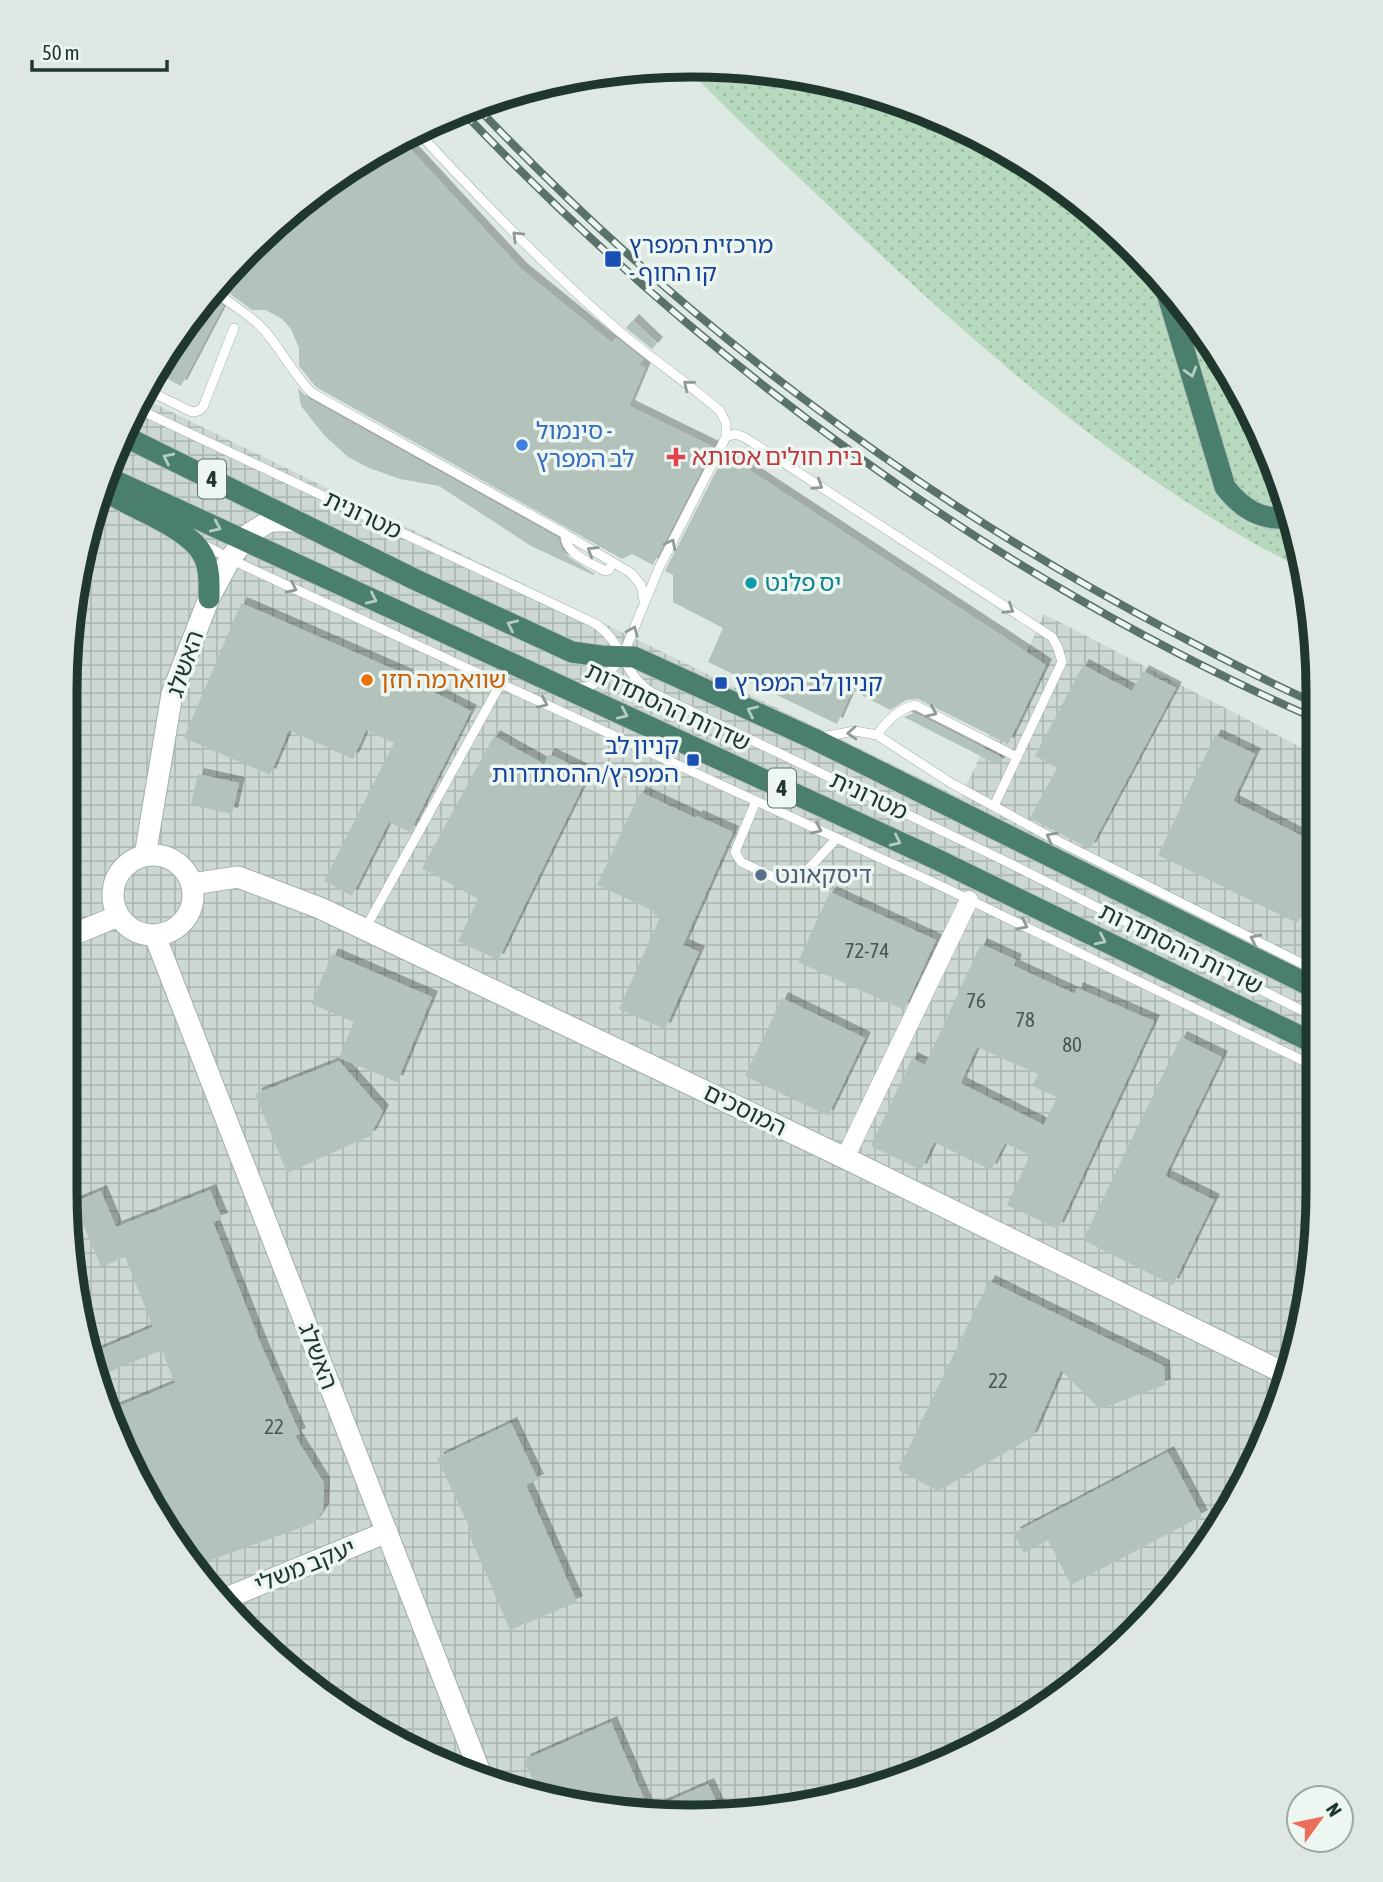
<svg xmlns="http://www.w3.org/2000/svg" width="1383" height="1882" font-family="'Asap Condensed','Noto Sans Hebrew',sans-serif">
  <defs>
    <pattern id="industrial-grid" width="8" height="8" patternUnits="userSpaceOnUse" patternTransform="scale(1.75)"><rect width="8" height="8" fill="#ccd8d1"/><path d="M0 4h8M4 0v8" fill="none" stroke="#afbab4"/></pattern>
    <pattern id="grass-dots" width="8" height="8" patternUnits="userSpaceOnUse" patternTransform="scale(1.75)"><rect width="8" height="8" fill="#b7d9bd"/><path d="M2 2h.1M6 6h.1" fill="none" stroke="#9dbba3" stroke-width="1.8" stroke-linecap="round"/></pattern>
    <filter id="shadow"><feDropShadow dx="6" dy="-6" stdDeviation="0" flood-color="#0004"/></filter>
  </defs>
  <rect width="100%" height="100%" fill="#dee9e3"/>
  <path fill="url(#industrial-grid)" d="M 145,399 L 961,798 L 1044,614 L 1314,754 L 1317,1232 L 1285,1392 L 1234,1504 L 1163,1603 L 1073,1687 L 931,1770 L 773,1812 L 570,1805 L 415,1753 L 279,1662 L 170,1538 L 86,1353 L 65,1191 L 65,691 L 86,530 Z"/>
  <path fill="url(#grass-dots)" d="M 686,67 L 773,70 L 893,98 L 1005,149 L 1104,220 L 1143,261 L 1152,280 L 1213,483 L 1238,516 L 1250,524 L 1266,528 L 1290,526 L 1302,569 C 1133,483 987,356 850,226 C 795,174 739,122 686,67 Z
    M 1183,304 L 1188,310 L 1270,451 L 1286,509 L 1273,510 L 1237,493 L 1182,319 Z"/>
  <path fill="#b3c3bb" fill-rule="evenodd" filter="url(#shadow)" d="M 400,138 L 521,269 L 612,343 L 616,338 L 643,359 L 639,364 L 645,368 L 629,406 L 713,447 L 653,565 L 632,554 L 622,559 L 316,387 L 299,366 L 299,348 L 291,329 L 282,319 L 266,310 L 252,310 L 222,288 L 310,195 Z
    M 213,298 L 225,308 L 222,308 L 181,386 L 157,373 L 170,344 Z
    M 633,320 L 657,343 L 652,349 L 626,328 Z
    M 298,388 L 309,399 L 558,538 L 562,550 L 569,557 L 595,574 L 593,575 L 531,546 L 439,486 L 400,479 L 369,468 L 348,457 L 324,435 L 301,406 Z
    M 725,454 L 1046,665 L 1008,744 L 918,699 L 906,700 L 890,710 L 852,690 L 837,724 L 708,662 L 723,628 L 673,602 L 673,575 L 665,571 Z
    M 241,603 L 407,675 L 406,678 L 471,711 L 410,832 L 389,822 L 352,896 L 324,881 L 394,743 L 366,730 L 353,759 L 289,730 L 270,775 L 184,738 Z
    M 1083,665 L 1132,691 L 1143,671 L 1176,688 L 1090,849 L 1030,818 L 1057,768 L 1035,756 Z
    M 914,713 L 1001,757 L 998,765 L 904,717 Z
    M 1215,735 L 1255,754 L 1233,801 L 1302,836 L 1314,812 L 1315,886 L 1297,923 L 1158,855 Z
    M 494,736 L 544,764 L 549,754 L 589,773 L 498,960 L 458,941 L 478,899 L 422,868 Z
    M 198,774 L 239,783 L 232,814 L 191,805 Z
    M 640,792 L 696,818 L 697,816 L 733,832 L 683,945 L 699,952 L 665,1029 L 619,1009 L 660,917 L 653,914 L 654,911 L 597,885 Z
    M 830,892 L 936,940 L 904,1010 L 798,962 Z
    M 981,944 L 1016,960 L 1014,966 L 1075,994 L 1077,988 L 1154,1021 L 1058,1229 L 1007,1205 L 1030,1155 L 1005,1143 L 991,1170 L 934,1142 L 921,1170 L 871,1146 L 912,1058 L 925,1065 ZM 977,1047 L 1038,1074 L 1032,1086 L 1057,1097 L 1044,1125 L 962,1084 L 961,1082 Z
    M 332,954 L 432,997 L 397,1082 L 339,1058 L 354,1022 L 311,1004 Z
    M 782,998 L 865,1038 L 828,1116 L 745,1076 Z
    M 1181,1037 L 1222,1057 L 1165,1176 L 1214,1200 L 1173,1285 L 1083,1240 Z
    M 339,1061 L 383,1111 L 370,1136 L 287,1173 L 255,1094 Z
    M 210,1190 L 222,1219 L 213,1222 L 262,1347 L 300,1434 L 295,1436 L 324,1483 L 323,1510 L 314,1523 L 194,1566 L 170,1538 L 112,1409 L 175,1383 L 162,1350 L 97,1377 L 87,1355 L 153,1327 L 125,1257 L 101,1267 L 74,1202 L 101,1191 L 116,1227 Z
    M 989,1281 L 1164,1366 L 1165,1385 L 1100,1409 L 1061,1370 L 1032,1437 L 938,1491 L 898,1470 Z
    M 511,1423 L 538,1480 L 526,1485 L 577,1602 L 510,1630 L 468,1532 L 471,1531 L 437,1458 Z
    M 1168,1452 L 1202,1516 L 1071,1585 L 1048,1540 L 1024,1553 L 1014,1533 Z
    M 611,1722 L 648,1808 L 570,1805 L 539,1795 L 524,1760 Z
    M 708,1784 L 720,1810 L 653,1808 Z"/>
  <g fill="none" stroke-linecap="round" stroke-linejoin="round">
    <defs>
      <path id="service" d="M 415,129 C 481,200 547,269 620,332 C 652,359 688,383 720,411 L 726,423 L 726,437
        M 217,293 C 233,306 251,315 265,331 C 282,351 293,374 312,393 L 565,534 L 631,573 L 641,585 L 644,601
        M 149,391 L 192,412 L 198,411 L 203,407 L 234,328
        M 140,410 L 594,623 C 623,640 623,675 651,692 L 1003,860 L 1315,1017
        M 565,534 C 564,554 590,562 605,571 L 609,570 L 612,563
        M 202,544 L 247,567 L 941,886 L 1316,1067
        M 578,688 L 590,686 L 606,677 L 623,655 L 659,568 L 726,437 L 735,434 L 744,437 L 1052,637 L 1058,648 L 1062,662 L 994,806
        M 877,735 C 887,721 898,709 915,705 L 1017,757
        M 821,737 L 855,731 L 877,735 L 951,783 L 1056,840 L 1315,970
        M 756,801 L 735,852 L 741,862 L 784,882 L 800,878 L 837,838
        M 365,929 L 501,683"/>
      <path id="minor" d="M 845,1158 L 969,900"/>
      <path id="tertiary" d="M113 895a40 40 0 1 1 80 0a40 40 0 1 1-80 0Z
        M 145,856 L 172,694 L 209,598 L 230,559 L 249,534 L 270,521 L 296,521
        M 192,884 L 238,877 L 320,908 L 845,1158 L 1288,1375
        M 155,936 L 481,1775
        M 65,938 L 118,916
        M 224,1599 L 387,1532"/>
      <path id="trunk" d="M 1164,283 L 1225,487 C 1242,509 1260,520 1288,518
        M 128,438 L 414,579 L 572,652 L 601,656 L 634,657 L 814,739 L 1315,988
        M 109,478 L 934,858 L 1316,1044
        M 104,490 C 131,509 189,527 203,555 C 210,568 209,584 209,598"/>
    </defs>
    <use href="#service" stroke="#a1b0a9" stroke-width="10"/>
    <use href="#minor" stroke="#a1b0a9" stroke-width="19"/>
    <use href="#tertiary" stroke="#a1b0a9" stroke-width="23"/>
    <use href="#trunk" stroke="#bcc3c0" stroke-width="23"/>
    <use href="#service" stroke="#fff" stroke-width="9"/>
    <use href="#minor" stroke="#fff" stroke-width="18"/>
    <use href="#tertiary" stroke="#fff" stroke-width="21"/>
    <use href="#trunk" stroke="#497f6c" stroke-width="21"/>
    <defs>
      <path id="rail" d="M 476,106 C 676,318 914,497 1172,632 C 1218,656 1265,681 1313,702
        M 462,111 C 702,363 994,578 1314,718"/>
    </defs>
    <use href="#rail" stroke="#5a736a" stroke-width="8"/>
    <use href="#rail" stroke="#eef6f1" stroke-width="5" stroke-dasharray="16" stroke-linecap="butt"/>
  </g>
  <defs><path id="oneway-chevron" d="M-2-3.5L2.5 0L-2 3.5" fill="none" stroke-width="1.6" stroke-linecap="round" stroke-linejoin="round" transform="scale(1.75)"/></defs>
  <g stroke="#909b96">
    <use href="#oneway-chevron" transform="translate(517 236) rotate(-136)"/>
    <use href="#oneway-chevron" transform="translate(688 385) rotate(-141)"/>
    <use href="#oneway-chevron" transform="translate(818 485) rotate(33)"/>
    <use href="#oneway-chevron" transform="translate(671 544) rotate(-63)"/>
    <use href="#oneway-chevron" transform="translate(592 551) rotate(-148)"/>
    <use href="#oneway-chevron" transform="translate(292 588) rotate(25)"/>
    <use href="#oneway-chevron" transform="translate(1009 609) rotate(33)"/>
    <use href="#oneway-chevron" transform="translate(633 631) rotate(-66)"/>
    <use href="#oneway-chevron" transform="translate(543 703) rotate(24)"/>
    <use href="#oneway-chevron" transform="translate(932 712) rotate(24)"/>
    <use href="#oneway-chevron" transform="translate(852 733) rotate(177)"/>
    <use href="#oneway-chevron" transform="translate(817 829) rotate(25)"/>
    <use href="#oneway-chevron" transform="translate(1051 837) rotate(-152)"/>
    <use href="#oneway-chevron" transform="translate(1023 925) rotate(26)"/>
    <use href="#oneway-chevron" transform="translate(1255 939) rotate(-154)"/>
  </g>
  <g stroke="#b4ccc2">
    <use href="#oneway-chevron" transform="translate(1191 372) rotate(74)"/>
    <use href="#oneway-chevron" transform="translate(168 458) rotate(-154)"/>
    <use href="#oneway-chevron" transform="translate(216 527) rotate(24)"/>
    <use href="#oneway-chevron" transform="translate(372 599) rotate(25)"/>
    <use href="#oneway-chevron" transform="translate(512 625) rotate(-155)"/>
    <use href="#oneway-chevron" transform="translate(752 711) rotate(-155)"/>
    <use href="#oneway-chevron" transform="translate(623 714) rotate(24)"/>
    <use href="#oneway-chevron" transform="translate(896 841) rotate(25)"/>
    <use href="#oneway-chevron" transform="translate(1101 940) rotate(26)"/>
  </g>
  <g fill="#1a4fb4" stroke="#eef6f1" stroke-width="2.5">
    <rect x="604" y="250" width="18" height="18" rx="3.5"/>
    <rect x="714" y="676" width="14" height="14" rx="3.5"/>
    <rect x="686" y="753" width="14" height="14" rx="3.5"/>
  </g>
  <circle fill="#3f7fe0" stroke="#eef6f1" stroke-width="2.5" cx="522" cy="445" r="7"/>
  <path fill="#e0444e" stroke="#eef6f1" stroke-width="2.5" d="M672.5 446.5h7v7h7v7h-7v7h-7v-7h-7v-7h7z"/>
  <circle fill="#0f9aa8" stroke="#eef6f1" stroke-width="2.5" cx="751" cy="583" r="7"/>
  <circle fill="#e8710a" stroke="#eef6f1" stroke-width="2.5" cx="367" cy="680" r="7"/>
  <circle fill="#5c6f8a" stroke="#eef6f1" stroke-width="2.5" cx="761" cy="875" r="7"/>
  <g text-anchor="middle" stroke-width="7" stroke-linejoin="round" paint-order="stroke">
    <g font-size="21" fill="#455a51">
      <text x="867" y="958">72-74</text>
      <text x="976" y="1008">76</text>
      <text x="1025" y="1027">78</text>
      <text x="1072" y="1052">80</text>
      <text x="998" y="1388">22</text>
      <text x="274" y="1434">22</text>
    </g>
    <g fill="#eef6f1" stroke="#5e7068" stroke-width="2">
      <rect x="198" y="459.5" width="28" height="39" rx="5"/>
      <rect x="768" y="768.5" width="28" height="39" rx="5"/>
    </g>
    <g font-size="23" font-weight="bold" fill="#20372e">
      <text x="212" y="487">4</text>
      <text x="782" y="796">4</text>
    </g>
    <g font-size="24" fill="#164399" stroke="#eef6f1" text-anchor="start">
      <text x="629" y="253">מרכזית המפרץ<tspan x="629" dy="28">- קו החוף</tspan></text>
      <text x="735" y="691">קניון לב המפרץ</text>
      <text x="679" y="754" text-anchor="end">קניון לב<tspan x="679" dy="28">המפרץ/ההסתדרות</tspan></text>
    </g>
    <g font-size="24" fill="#366cbe" stroke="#eef6f1" text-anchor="start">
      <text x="536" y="439">סינמול -<tspan x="536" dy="28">לב המפרץ</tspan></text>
    </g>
    <g font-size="24" fill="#be3a42" stroke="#eef6f1" text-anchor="start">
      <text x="692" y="465">בית חולים אסותא</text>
    </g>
    <g font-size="24" fill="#20372e" stroke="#eef6f1">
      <text transform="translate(363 515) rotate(25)" y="8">מטרונית</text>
      <text transform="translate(185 664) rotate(-71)" y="8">האשלג</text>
      <text transform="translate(668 707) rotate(25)" y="8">שדרות ההסתדרות</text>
      <text transform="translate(869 796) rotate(25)" y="8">מטרונית</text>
      <text transform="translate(1181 949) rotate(26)" y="8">שדרות ההסתדרות</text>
      <text transform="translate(745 1110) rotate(26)" y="8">המוסכים</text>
      <text transform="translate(318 1356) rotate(69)" y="8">האשלג</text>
      <text transform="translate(305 1566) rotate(-22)" y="8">יעקב משלי</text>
    </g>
    <g font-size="24" fill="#0d838f" stroke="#eef6f1" text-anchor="start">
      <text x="765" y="591">יס פלנט</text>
    </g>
    <g font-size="24" fill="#c56008" stroke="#eef6f1" text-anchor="start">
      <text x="381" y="688">שווארמה חזן</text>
    </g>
    <g font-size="24" fill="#4e5e75" stroke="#eef6f1" text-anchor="start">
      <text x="775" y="883">דיסקאונט</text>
    </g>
  </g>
  <path d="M0 0H1383V1882H0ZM691 77H692A614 614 0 0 1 1306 691V1191A614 614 0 0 1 692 1805H691A614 614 0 0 1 77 1191V691A614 614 0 0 1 691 77Z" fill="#dee7e1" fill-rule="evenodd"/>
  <path fill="none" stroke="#20372e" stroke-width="9" d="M691 77H692A614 614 0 0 1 1306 691V1191A614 614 0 0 1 692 1805H691A614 614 0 0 1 77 1191V691A614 614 0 0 1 691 77Z"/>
  <g transform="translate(1320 1819) rotate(57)"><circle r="33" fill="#eef6f1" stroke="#9caaa3" stroke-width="2"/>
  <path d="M0-5L12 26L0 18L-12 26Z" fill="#eb6d5a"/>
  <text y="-10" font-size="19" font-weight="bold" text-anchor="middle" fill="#20372e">N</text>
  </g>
  <path d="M32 60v10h135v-10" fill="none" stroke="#20372e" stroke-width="3.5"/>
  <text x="42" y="60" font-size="21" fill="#20372e" stroke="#eef6f1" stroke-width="5" paint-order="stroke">50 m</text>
</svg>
